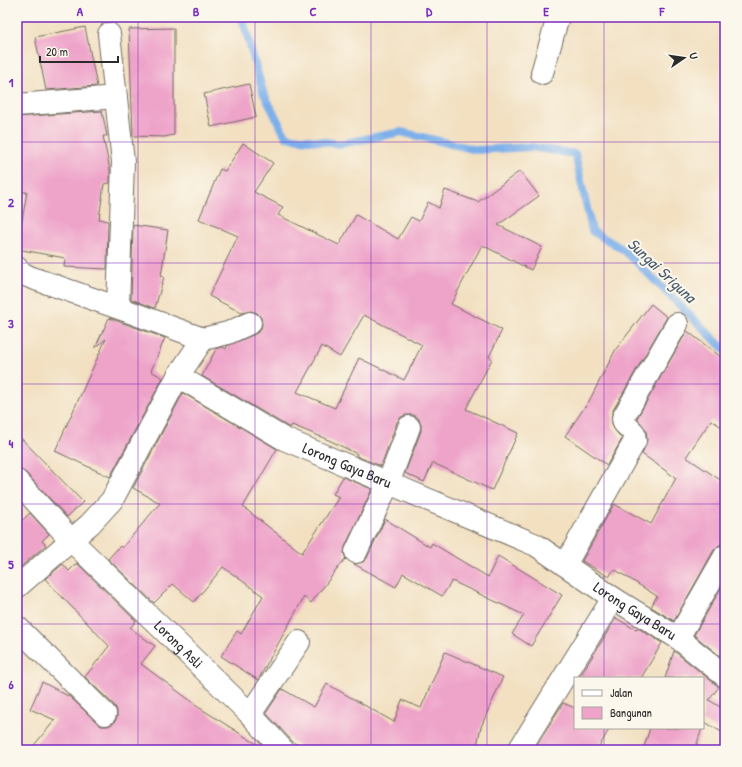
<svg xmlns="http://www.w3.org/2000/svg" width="742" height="767" font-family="'Patrick Hand',sans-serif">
  <rect width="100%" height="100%" fill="#fbf7ec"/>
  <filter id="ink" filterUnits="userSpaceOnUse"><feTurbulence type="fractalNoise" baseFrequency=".025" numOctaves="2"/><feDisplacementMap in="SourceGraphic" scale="8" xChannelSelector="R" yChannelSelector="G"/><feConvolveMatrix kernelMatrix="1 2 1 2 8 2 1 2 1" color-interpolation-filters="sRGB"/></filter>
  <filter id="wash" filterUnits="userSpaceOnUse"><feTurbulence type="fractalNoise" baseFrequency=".012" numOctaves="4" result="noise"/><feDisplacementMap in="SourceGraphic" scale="16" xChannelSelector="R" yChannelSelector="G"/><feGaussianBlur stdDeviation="0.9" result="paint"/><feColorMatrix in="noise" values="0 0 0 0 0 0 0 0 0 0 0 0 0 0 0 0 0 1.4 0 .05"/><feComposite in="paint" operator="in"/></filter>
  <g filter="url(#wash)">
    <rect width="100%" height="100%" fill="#f2e0c1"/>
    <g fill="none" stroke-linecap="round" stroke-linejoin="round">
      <path stroke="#7db0ea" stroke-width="8" d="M 242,17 L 263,92 L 286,137 L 340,144 L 401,132 L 477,150 L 531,147 L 575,154 L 592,231 L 624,250 L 725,350"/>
    </g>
    <g id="blocks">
      <path fill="#eea3c9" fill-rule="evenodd" d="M 85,27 L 97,86 L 46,90 L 35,37 Z
        M 174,28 L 174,135 L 164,137 L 133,136 L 129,29 Z
        M 249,84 L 256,117 L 211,127 L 204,94 Z
        M 102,111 L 107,136 L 103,136 L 110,170 L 110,183 L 104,184 L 99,219 L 108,221 L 107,269 L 64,267 L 65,258 L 17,249 L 27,192 L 17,192 L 17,117 Z
        M 243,143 L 273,163 L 254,192 L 283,207 L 278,215 L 339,245 L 356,215 L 398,239 L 411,217 L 419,221 L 428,202 L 439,208 L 445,190 L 478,202 L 520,171 L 539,196 L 498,225 L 542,247 L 531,270 L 482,245 L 451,304 L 502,330 L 489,357 L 492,359 L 466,409 L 518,433 L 492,490 L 433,463 L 424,482 L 405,473 L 421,431 L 421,424 L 419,419 L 414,415 L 406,415 L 401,417 L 397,422 L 381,466 L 356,456 L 357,454 L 331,441 L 292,425 L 290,428 L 202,376 L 216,349 L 223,347 L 226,349 L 227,346 L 255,334 L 260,331 L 262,325 L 261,318 L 257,313 L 251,311 L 242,313 L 209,296 L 238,236 L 199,219 L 220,169 L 225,171 ZM 364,315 L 422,345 L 404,380 L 359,358 L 335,408 L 297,392 L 322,346 L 340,357 Z
        M 133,225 L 168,230 L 161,276 L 164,277 L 155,308 L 131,299 Z
        M 651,304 L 667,317 L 612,412 L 612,426 L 622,439 L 607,465 L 565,436 L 589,401 L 616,349 Z
        M 109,318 L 165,338 L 151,371 L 163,378 L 110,477 L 55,451 L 106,339 L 95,348 Z
        M 687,331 L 725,360 L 725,429 L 711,420 L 686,457 L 725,483 L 725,544 L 719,545 L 714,550 L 674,621 L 651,607 L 657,596 L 614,569 L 609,577 L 582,561 L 614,504 L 651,524 L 676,478 L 642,454 L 647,440 L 646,431 L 637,418 Z
        M 183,393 L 277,449 L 243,507 L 302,553 L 339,497 L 333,494 L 343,477 L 372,489 L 345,547 L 344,553 L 346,560 L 345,559 L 311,603 L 304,597 L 258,680 L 221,656 L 237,631 L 241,634 L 263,596 L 223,567 L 194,602 L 173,584 L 154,603 L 108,559 L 120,546 L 122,548 L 160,503 L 133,488 Z
        M 17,434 L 83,502 L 67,517 L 26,473 L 17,469 Z
        M 30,513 L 49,534 L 42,541 L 46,545 L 17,570 L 17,525 Z
        M 385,519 L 430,547 L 432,543 L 488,577 L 498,556 L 562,595 L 531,646 L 512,634 L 524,615 L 452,581 L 442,596 L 403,573 L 396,587 L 354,564 L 363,562 L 367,558 Z
        M 77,563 L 136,621 L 130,628 L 155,646 L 141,664 L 195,704 L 195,705 L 266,750 L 30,750 L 55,720 L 30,709 L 42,682 L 70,697 L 101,726 L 108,726 L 114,723 L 117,717 L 117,710 L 114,705 L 85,677 L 109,646 L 45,579 L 63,564 L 69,571 Z
        M 725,581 L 725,660 L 694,635 Z
        M 616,618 L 636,630 L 638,628 L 662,643 L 641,678 L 579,678 Z
        M 674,651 L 719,687 L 709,700 L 725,710 L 725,734 L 703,721 L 703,678 L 665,678 Z
        M 445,652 L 503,677 L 481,727 L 476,750 L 305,750 L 293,742 L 266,713 L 282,689 L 314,707 L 327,684 L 394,722 L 402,700 L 421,708 Z
        M 563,703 L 575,708 L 575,728 L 610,728 L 597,750 L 534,750 Z
        M 650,728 L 702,728 L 695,750 L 643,750 Z"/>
    </g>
  </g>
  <g filter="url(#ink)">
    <use href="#blocks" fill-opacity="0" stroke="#716a60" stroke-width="1"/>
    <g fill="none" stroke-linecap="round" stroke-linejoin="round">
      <defs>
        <g id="minor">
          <path d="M 109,34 L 123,162 L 118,307"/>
          <path d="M 542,73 L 558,17"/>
          <path d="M 17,105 L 116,97"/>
          <path id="s1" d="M 17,268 C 23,277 42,281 53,285 C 103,302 153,320 203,339 L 178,376 L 284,439 L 536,545 L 613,598 L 678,638 L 725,676"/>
          <path d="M 203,339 L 228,333 L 250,323"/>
          <path id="s2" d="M 17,481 L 72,541 L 250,714 L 283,750"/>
          <path d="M 356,552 L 388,484 L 409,427"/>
          <path d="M 565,565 L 635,441 L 634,433 L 624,423 L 623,418 L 677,324"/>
          <path d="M 17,587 L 90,524 L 112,500 L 178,376"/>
          <path d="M 17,627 L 105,714"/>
          <path d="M 678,638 L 725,556"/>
          <path d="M 250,714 L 299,642"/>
          <path d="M 519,750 L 613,598"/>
        </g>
      </defs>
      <use href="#minor" stroke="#716a60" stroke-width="24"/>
      <use href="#minor" stroke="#fff" stroke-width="22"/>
    </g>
  </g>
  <path fill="none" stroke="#7b2cbf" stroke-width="1" stroke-opacity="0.55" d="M 138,17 L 138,750M 255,17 L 255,750M 371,17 L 371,750M 487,17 L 487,750M 604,17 L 604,678M 17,142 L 725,142M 17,263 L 725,263M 17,384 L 725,384M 17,504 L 725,504M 17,624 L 725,624M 604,728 L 604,750"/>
  <g text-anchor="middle" stroke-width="4" stroke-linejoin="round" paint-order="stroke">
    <g font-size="15" fill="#2b2b2b" stroke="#fbf7ec">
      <text dy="5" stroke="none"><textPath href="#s1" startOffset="436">Lorong Gaya Baru</textPath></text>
      <text dy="5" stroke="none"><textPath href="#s1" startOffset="760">Lorong Gaya Baru</textPath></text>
      <text dy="5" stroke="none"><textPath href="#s2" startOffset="230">Lorong Asli</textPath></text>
    </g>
    <g font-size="16" font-style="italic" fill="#485a6e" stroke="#fbf7ec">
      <text transform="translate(662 270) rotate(43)" y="6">Sungai Sriguna</text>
    </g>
  </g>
  <rect width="742" height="767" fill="none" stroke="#fbf7ec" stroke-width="44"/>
  <rect x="574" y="677" width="130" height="52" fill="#fbf7ec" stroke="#a8a59f"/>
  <rect x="582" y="690" width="20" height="6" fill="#ffffff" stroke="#a8a59f"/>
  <text x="610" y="697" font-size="12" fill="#2b2b2b">Jalan</text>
  <rect x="582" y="707" width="20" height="12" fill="#eea3c9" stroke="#a8a59f"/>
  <text x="610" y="717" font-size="12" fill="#2b2b2b">Bangunan</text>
  <g transform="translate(684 58) rotate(77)" stroke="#fbf7ec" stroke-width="3" paint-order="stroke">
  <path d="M0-3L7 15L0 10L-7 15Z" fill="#2b2b2b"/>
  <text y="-6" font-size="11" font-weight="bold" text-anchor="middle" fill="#2b2b2b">U</text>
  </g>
  <path d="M40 56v6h78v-6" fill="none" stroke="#2b2b2b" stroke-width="2"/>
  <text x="46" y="56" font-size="12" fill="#2b2b2b" stroke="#fbf7ec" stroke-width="3" paint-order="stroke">20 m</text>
  <rect x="22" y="22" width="698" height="723" fill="none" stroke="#7b2cbf" stroke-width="1.5"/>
  <g font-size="13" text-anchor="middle" font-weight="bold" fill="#7b2cbf">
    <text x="80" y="16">A</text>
    <text x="196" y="16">B</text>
    <text x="313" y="16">C</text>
    <text x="429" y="16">D</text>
    <text x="546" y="16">E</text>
    <text x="662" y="16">F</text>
    <text x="11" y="87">1</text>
    <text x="11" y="207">2</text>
    <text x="11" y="328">3</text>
    <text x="11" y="448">4</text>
    <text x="11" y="569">5</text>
    <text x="11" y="689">6</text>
  </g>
</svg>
